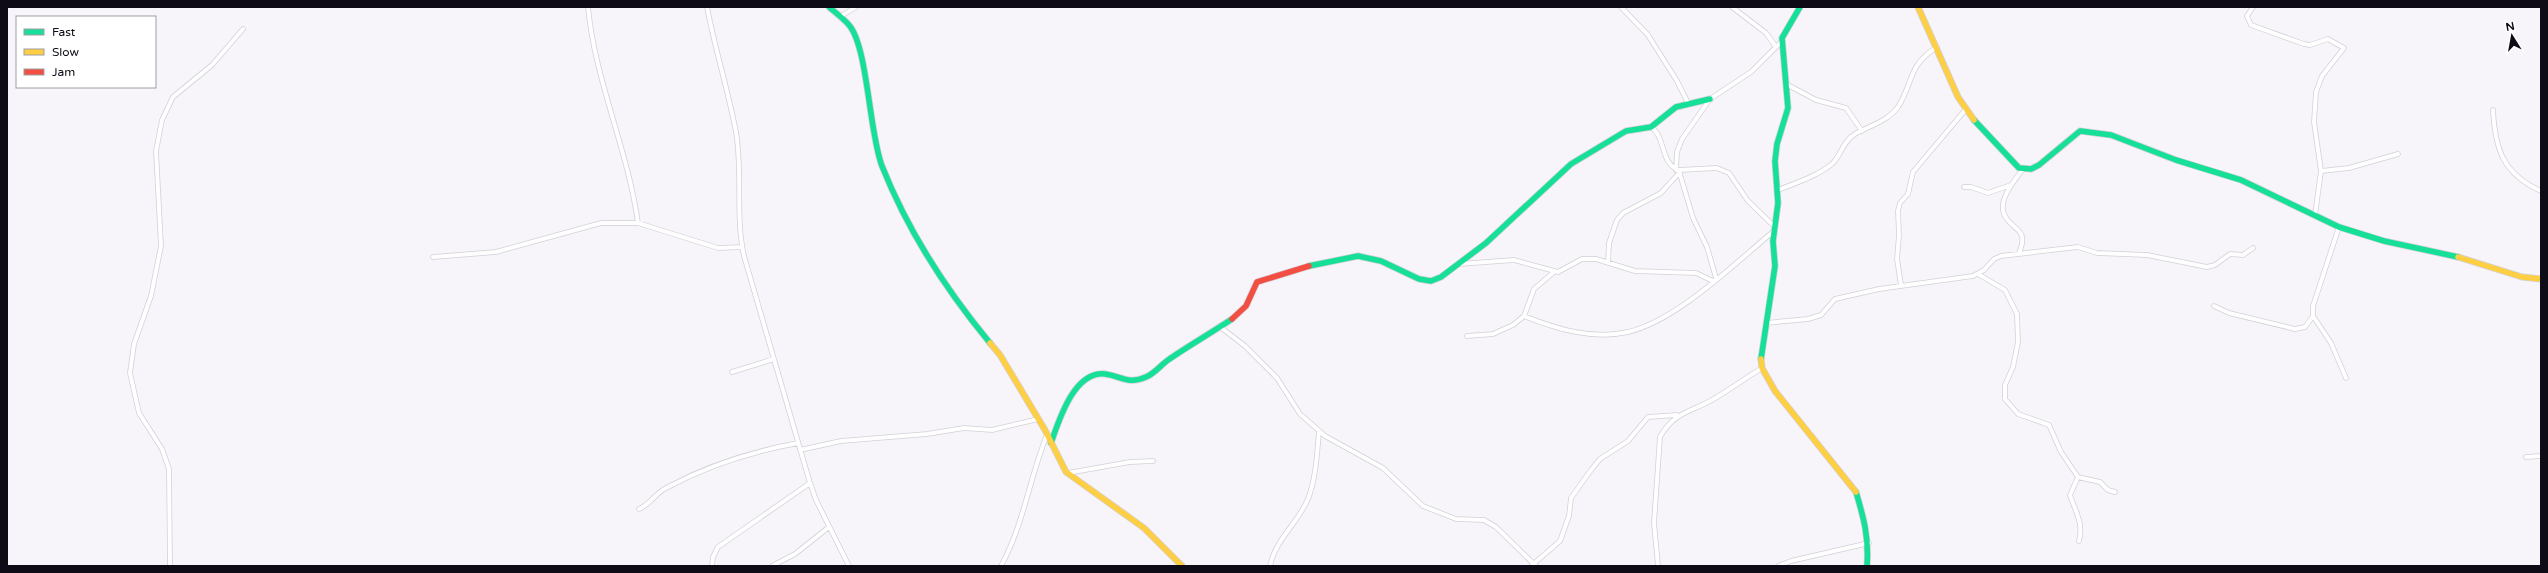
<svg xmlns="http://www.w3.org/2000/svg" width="2548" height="573" font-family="'Varela Round',sans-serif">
  <rect width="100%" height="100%" fill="#f7f5fa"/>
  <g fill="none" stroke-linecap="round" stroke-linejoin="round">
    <defs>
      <path id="street" d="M 588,7 C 595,81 628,150 638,223
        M 707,7 C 715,49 728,90 736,132 C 743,174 735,215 744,256 L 810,483 L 816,500 L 849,566
        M 1621,7 L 1648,35 L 1677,81 L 1688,103
        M 1732,7 L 1766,33 L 1776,47
        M 2253,7 L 2247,16 L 2251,25 L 2304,44 L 2310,45 L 2328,39 L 2344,48 L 2322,76 L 2316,92 L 2314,122 L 2321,171 L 2315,215
        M 841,16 L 856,7
        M 1788,85 L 1816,100 L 1846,108 L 1862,131
        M 2493,110 C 2495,149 2503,174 2541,191
        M 1651,127 C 1666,137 1660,164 1679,170 L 1717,168 L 1729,173 L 1748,201 L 1775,227
        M 1676,170 L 1677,152 L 1682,139 L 1710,99 L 1751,72 L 1782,41
        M 1679,171 L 1693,218 L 1707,247 L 1716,278
        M 2321,171 L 2349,168 L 2398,154
        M 1964,187 L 1971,187 L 1988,193 L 2011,185
        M 1778,190 C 1796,183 1818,176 1833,163 C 1841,155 1843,141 1855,134 C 1869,126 1888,121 1898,107 C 1914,82 1907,66 1937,47
        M 2339,227 L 2313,306 L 2313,316 L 2331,343 L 2346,378
        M 2019,253 C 2030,227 2011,231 2004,214 C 1998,199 2015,180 2023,169
        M 433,257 L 496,252 L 601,223 L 638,223 L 718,248 L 742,247
        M 1608,262 L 1609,243 L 1617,220 L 1623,213 L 1661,193 L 1680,172
        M 1459,264 L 1514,260 L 1558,272 L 1582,259 L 1596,259 L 1635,271 L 1696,273 L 1713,281
        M 1978,274 L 2005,290 L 2017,314 L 2018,342 L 2013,367 L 2005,385 L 2005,399 L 2018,414 L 2049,425 L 2061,452 L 2078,477 L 2100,482 L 2108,490 L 2115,492
        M 1901,285 L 1897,259 L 1899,235 L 1898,211 L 1900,203 L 1908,194 L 1913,172 L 1966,109
        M 2214,306 L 2229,313 L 2295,329 L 2305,327 L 2313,316
        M 1524,316 C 1557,329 1592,340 1628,332 C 1678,320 1735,263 1774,231
        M 1766,323 L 1808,319 L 1821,315 L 1835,299 L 1879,289 L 1973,276 L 1984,270 L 1994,259 L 2001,256 L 2069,248 L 2078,247 L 2097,253 L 2147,255 L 2207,267 L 2215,265 L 2230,254 L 2243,255 L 2253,248
        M 1219,326 L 1245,346 L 1277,378 L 1300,414 L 1325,436 L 1383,468 L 1423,506 L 1456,519 L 1484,520 L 1496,527 L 1536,566
        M 1467,336 L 1493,334 L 1513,325 L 1524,316 L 1534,289 L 1554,272
        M 732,372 L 774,359
        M 800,450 L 841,441 L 927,434 L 964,428 L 992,430 L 1038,419
        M 2526,457 L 2541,456
        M 1068,473 L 1130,462 L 1153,461
        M 2078,477 L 2070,495 C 2075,511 2084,523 2079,541
        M 639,509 C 651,504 656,492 668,487 C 707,466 755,451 798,443
        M 170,566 L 169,469 L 162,449 L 139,413 L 130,373 L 134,344 L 151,296 L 161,246 L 156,151 L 162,120 L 173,97 L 212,65 L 243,29
        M 712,566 L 713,557 L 718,547 L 810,483
        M 772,566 L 795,554 L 829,527
        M 1001,566 C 1024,524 1029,479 1047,435
        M 1270,566 C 1275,540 1298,523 1308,499 C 1316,478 1317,454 1319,432
        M 1531,566 L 1560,541 L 1569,516 L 1571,498 L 1591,470 L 1600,459 L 1628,441 L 1648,417 L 1677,415
        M 1658,566 L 1654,523 L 1660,437 C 1675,410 1694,412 1717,397 C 1732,388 1747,377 1762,368
        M 1778,566 L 1791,561 L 1869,543"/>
      <path id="fast" d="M 829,7 C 836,13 844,19 849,25 C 868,47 869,133 882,166 C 907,229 947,291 990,343
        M 1974,120 L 2019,168 L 2031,169 L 2039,165 L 2080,131 L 2111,135 L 2176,160 L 2241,180 L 2339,227 L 2384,241 L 2458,257
        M 1309,266 L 1358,256 L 1381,261 L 1419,279 L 1431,281 L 1441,277 L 1486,243 L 1571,164 L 1626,131 L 1651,127 L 1676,107 L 1710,99
        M 1761,359 L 1775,266 L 1773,241 L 1778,203 L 1775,161 L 1777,144 L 1788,108 L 1782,38 L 1800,7
        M 1051,443 C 1059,420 1074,371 1105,374 C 1121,376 1128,385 1146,377 C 1154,374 1161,365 1168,360 C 1188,346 1211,333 1232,319
        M 1856,492 C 1864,519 1869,537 1867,566"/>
      <path id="slow" d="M 1918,7 L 1958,97 L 1974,120
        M 2458,257 L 2522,277 L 2541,279
        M 990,343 L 1000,355 L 1045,430 L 1066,472 L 1144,528 L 1182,566
        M 1761,359 L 1762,368 L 1775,391 L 1856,492"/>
      <path id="jam" d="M 1232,319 L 1246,306 L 1257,282 L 1309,266"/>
    </defs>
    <use href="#street" stroke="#d2d0d8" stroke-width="5.5"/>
    <use href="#fast" stroke="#d2d0d8" stroke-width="7"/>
    <use href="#slow" stroke="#d2d0d8" stroke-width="7"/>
    <use href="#jam" stroke="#d2d0d8" stroke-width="7"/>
    <use href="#street" stroke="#fefefe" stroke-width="4"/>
    <use href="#fast" stroke="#16e098" stroke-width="5.5"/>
    <use href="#slow" stroke="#ffcf43" stroke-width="5.5"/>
    <use href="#jam" stroke="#f24e42" stroke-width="5.5"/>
  </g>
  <rect width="2548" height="573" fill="none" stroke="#0f0b16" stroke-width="16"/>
  <rect x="16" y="16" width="140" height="72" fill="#ffffff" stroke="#9f9da2"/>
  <rect x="24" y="29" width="20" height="6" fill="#16e098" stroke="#9f9da2"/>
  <text x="52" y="36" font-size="12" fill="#0f0b16">Fast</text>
  <rect x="24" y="49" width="20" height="6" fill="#ffcf43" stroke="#9f9da2"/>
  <text x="52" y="56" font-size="12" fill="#0f0b16">Slow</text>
  <rect x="24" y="69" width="20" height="6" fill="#f24e42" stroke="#9f9da2"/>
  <text x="52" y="76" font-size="12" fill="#0f0b16">Jam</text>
  <g transform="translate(2512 36) rotate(349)" stroke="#ffffff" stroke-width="3" paint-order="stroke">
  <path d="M0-3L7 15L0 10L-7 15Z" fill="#0f0b16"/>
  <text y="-6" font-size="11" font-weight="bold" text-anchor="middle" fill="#0f0b16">N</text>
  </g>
</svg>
